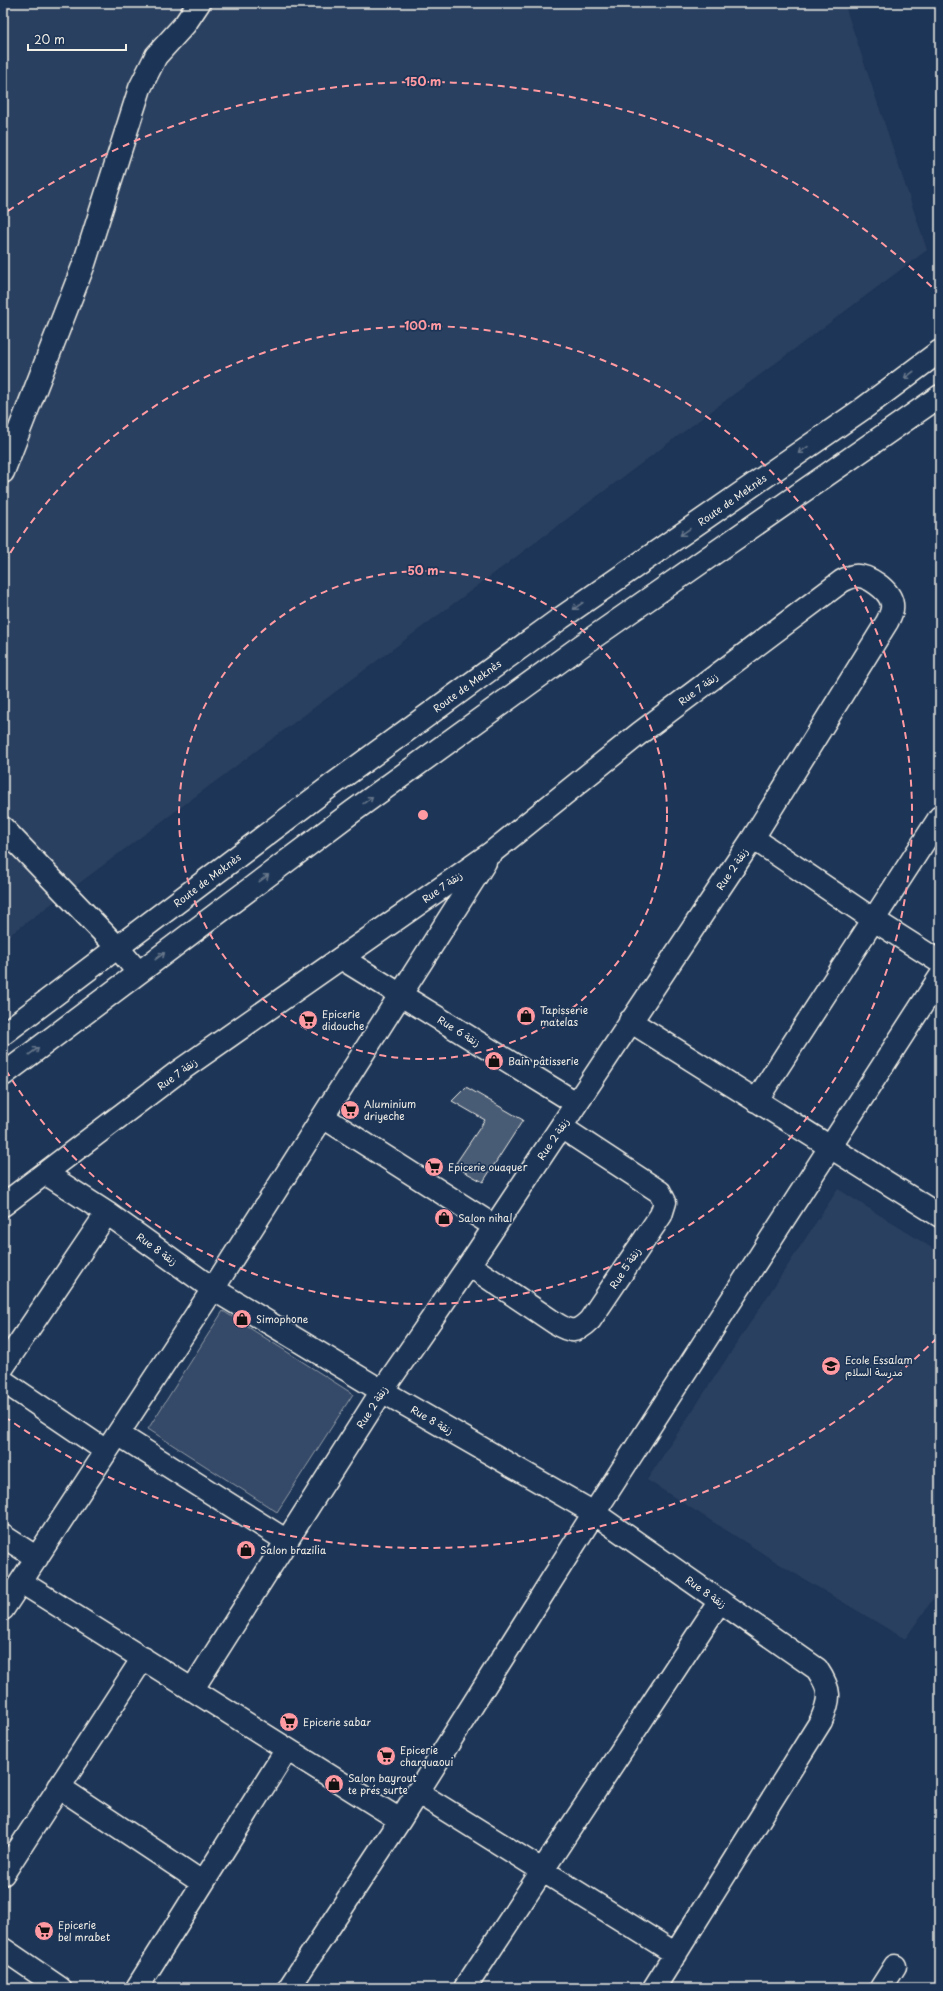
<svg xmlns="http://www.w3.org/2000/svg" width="943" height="1991" font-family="'Playpen Sans','Playpen Sans Arabic',sans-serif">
  <rect width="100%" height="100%" fill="#1d3557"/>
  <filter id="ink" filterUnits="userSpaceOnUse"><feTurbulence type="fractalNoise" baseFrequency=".025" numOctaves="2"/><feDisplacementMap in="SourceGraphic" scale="8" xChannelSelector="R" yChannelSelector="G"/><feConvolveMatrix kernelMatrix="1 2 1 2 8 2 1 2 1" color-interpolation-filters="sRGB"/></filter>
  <g filter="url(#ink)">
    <path fill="#2a4060" d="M 3,3 L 844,3 L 927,250 L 3,940 Z
      M 838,1189 L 940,1253 L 940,1589 L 905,1639 L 789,1570 L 647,1480 Z"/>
    <path fill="#354a67" stroke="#949ea8" d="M 223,1311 L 353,1394 L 277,1512 L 148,1429 Z"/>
    <path fill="#485b74" stroke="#f4f1e8" d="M 466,1087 L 523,1120 L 483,1182 L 454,1166 L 485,1120 L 452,1101 Z"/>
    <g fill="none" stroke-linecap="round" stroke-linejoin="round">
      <defs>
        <path id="minor" d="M 3,472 L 84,264 L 140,88 L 156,56 L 185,24 L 199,3
          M 3,828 L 118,948 L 138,972
          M 753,838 L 874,920 L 940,962
          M 341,958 L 576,1103
          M 630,1021 L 940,1216
          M 756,1101 L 940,817
          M 323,1117 L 494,1226
          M 45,1173 L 107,1213 L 213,1289 L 382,1391 L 594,1513 L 817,1669 C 831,1690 831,1698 821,1721 L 654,1988
          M 3,1205 L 178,1072 L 491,853 L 640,733 L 842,581 C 846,579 850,577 854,576 C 867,574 890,590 892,604 C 893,611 890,616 887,622 L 753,838 L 469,1265 L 382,1391 L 192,1690
          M 469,1265 L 555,1323 C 571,1333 577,1333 590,1320 L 661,1215 L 665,1202 L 660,1192 L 561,1127
          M 3,1367 L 107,1213
          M 3,1381 L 106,1451
          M 118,1434 L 287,1541
          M 3,1536 L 37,1558
          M 21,1582 L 400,1820
          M 3,1609 L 213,1289 L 485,862
          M 59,1787 L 203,1883
          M 417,1792 L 676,1954
          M 3,1874 L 143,1658
          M 3,1949 L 60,1988
          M 137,1988 L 287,1749
          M 289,1988 L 400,1820 L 594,1513 L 940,977
          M 465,1988 L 720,1601
          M 881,1988 L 895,1966"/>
        <path id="major" d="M 3,1034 L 332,785 L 561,618 L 864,408 L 940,351
          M 3,1075 L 352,812 L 581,646 L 940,396"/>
      </defs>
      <use href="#minor" stroke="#f4f1e8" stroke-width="25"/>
      <use href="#major" stroke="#f4f1e8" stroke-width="25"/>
      <use href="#minor" stroke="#1d3557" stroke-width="22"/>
      <use href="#major" stroke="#1d3557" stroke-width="22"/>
    </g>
    <defs><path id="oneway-shaft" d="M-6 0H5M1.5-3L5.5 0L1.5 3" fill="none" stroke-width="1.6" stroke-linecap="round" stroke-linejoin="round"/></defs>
    <g stroke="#68778a">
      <use href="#oneway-shaft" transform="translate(909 375) rotate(143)"/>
      <use href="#oneway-shaft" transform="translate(803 450) rotate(145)"/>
      <use href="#oneway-shaft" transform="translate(685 532) rotate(145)"/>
      <use href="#oneway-shaft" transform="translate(578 606) rotate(145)"/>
      <use href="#oneway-shaft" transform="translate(368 800) rotate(-36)"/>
      <use href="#oneway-shaft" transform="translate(264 878) rotate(-37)"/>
      <use href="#oneway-shaft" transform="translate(160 956) rotate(-37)"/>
      <use href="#oneway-shaft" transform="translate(34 1051) rotate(-37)"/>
    </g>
  </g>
  <g fill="none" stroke="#ff9aa2" stroke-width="2" stroke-dasharray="7 5">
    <circle cx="423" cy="815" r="244"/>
    <path d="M4 563A489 489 0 1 1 4 1067"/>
    <path d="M937 1338A733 733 0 0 1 8 1419M8 211A733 733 0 0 1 937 292"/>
  </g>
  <defs>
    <symbol id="shop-disc" viewBox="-11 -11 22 22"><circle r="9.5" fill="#ff9aa2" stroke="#1d3557"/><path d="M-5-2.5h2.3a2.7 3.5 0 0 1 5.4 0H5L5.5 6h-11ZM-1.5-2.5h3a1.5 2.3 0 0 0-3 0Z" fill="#111"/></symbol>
    <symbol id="supermarket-disc" viewBox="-11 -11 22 22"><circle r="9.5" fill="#ff9aa2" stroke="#1d3557"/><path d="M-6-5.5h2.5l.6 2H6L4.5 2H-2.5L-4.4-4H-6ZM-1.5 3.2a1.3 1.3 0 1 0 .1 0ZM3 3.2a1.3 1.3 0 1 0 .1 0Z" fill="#111"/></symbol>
    <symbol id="school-disc" viewBox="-11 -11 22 22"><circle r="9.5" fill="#ff9aa2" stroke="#1d3557"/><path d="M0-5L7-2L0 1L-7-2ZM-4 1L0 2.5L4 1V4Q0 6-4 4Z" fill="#111"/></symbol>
  </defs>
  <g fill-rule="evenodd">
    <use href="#shop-disc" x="515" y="1005" width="22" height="22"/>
    <use href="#supermarket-disc" x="297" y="1009" width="22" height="22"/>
    <use href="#shop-disc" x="483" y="1050" width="22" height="22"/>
    <use href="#supermarket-disc" x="339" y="1099" width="22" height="22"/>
    <use href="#supermarket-disc" x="423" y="1156" width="22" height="22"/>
    <use href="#shop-disc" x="433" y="1207" width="22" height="22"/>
    <use href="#shop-disc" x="231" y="1308" width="22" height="22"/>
    <use href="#school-disc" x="820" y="1355" width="22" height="22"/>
    <use href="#shop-disc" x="235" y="1539" width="22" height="22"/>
    <use href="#supermarket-disc" x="278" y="1711" width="22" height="22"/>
    <use href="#supermarket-disc" x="375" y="1745" width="22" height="22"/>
    <use href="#shop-disc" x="323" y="1773" width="22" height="22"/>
    <use href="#supermarket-disc" x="33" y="1920" width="22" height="22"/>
  </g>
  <g text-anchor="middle" stroke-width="3.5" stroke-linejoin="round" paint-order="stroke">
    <g font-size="10" fill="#f4f1e8" stroke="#1d3557">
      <text transform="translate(732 500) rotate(-35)" y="4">Route de Meknès</text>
      <text transform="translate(467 686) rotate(-36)" y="4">Route de Meknès</text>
      <text transform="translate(698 689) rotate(-37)" y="4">Rue 7 زنقة</text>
      <text transform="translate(732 869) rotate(-56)" y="4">Rue 2 زنقة</text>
      <text transform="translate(207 880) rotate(-37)" y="4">Route de Meknès</text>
      <text transform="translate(442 887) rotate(-35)" y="4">Rue 7 زنقة</text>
      <text transform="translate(459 1031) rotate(32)" y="4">Rue 6 زنقة</text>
      <text transform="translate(177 1074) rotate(-36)" y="4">Rue 7 زنقة</text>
      <text transform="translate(553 1139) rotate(-56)" y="4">Rue 2 زنقة</text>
      <text transform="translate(157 1249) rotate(36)" y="4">Rue 8 زنقة</text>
      <text transform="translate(625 1268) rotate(-56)" y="4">Rue 5 زنقة</text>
      <text transform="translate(372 1407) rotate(-57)" y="4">Rue 2 زنقة</text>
      <text transform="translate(432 1420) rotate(30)" y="4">Rue 8 زنقة</text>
      <text transform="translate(706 1592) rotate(35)" y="4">Rue 8 زنقة</text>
    </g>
    <g font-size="10" fill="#f4f1e8" stroke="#1d3557" text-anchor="start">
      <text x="540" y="1014">Tapisserie<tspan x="540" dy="12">matelas</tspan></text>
      <text x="322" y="1018">Epicerie<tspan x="322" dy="12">didouche</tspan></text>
      <text x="508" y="1065">Bain pâtisserie</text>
      <text x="364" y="1108">Aluminium<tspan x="364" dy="12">driyeche</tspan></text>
      <text x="448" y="1171">Epicerie ouaquer</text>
      <text x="458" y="1222">Salon nihal</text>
      <text x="256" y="1323">Simophone</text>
      <text x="845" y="1364">Ecole Essalam<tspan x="845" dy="12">مدرسة السلام</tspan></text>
      <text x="260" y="1554">Salon brazilia</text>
      <text x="303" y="1726">Epicerie sabar</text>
      <text x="400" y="1754">Epicerie<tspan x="400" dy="12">charquaoui</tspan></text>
      <text x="348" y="1782">Salon bayrout<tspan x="348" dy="12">te prés surte</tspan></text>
      <text x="58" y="1929">Epicerie<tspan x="58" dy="12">bel mrabet</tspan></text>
    </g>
  </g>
  <circle cx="423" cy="815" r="6" fill="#ff9aa2" stroke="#1d3557" stroke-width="2"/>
  <g font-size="12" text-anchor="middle" font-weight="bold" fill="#ff9aa2" stroke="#1d3557" stroke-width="3.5" stroke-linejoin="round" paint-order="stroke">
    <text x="423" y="86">150 m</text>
    <text x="423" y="330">100 m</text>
    <text x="423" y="575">50 m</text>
  </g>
  <rect width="943" height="1991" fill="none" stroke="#1d3557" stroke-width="16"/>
  <rect x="8" y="8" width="927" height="1975" fill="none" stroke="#f4f1e8" stroke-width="1.5" filter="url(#ink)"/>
  <path d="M28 44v6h98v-6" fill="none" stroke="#f4f1e8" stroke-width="2"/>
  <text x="34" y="44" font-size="12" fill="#f4f1e8" stroke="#1d3557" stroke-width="3" paint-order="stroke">20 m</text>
</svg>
